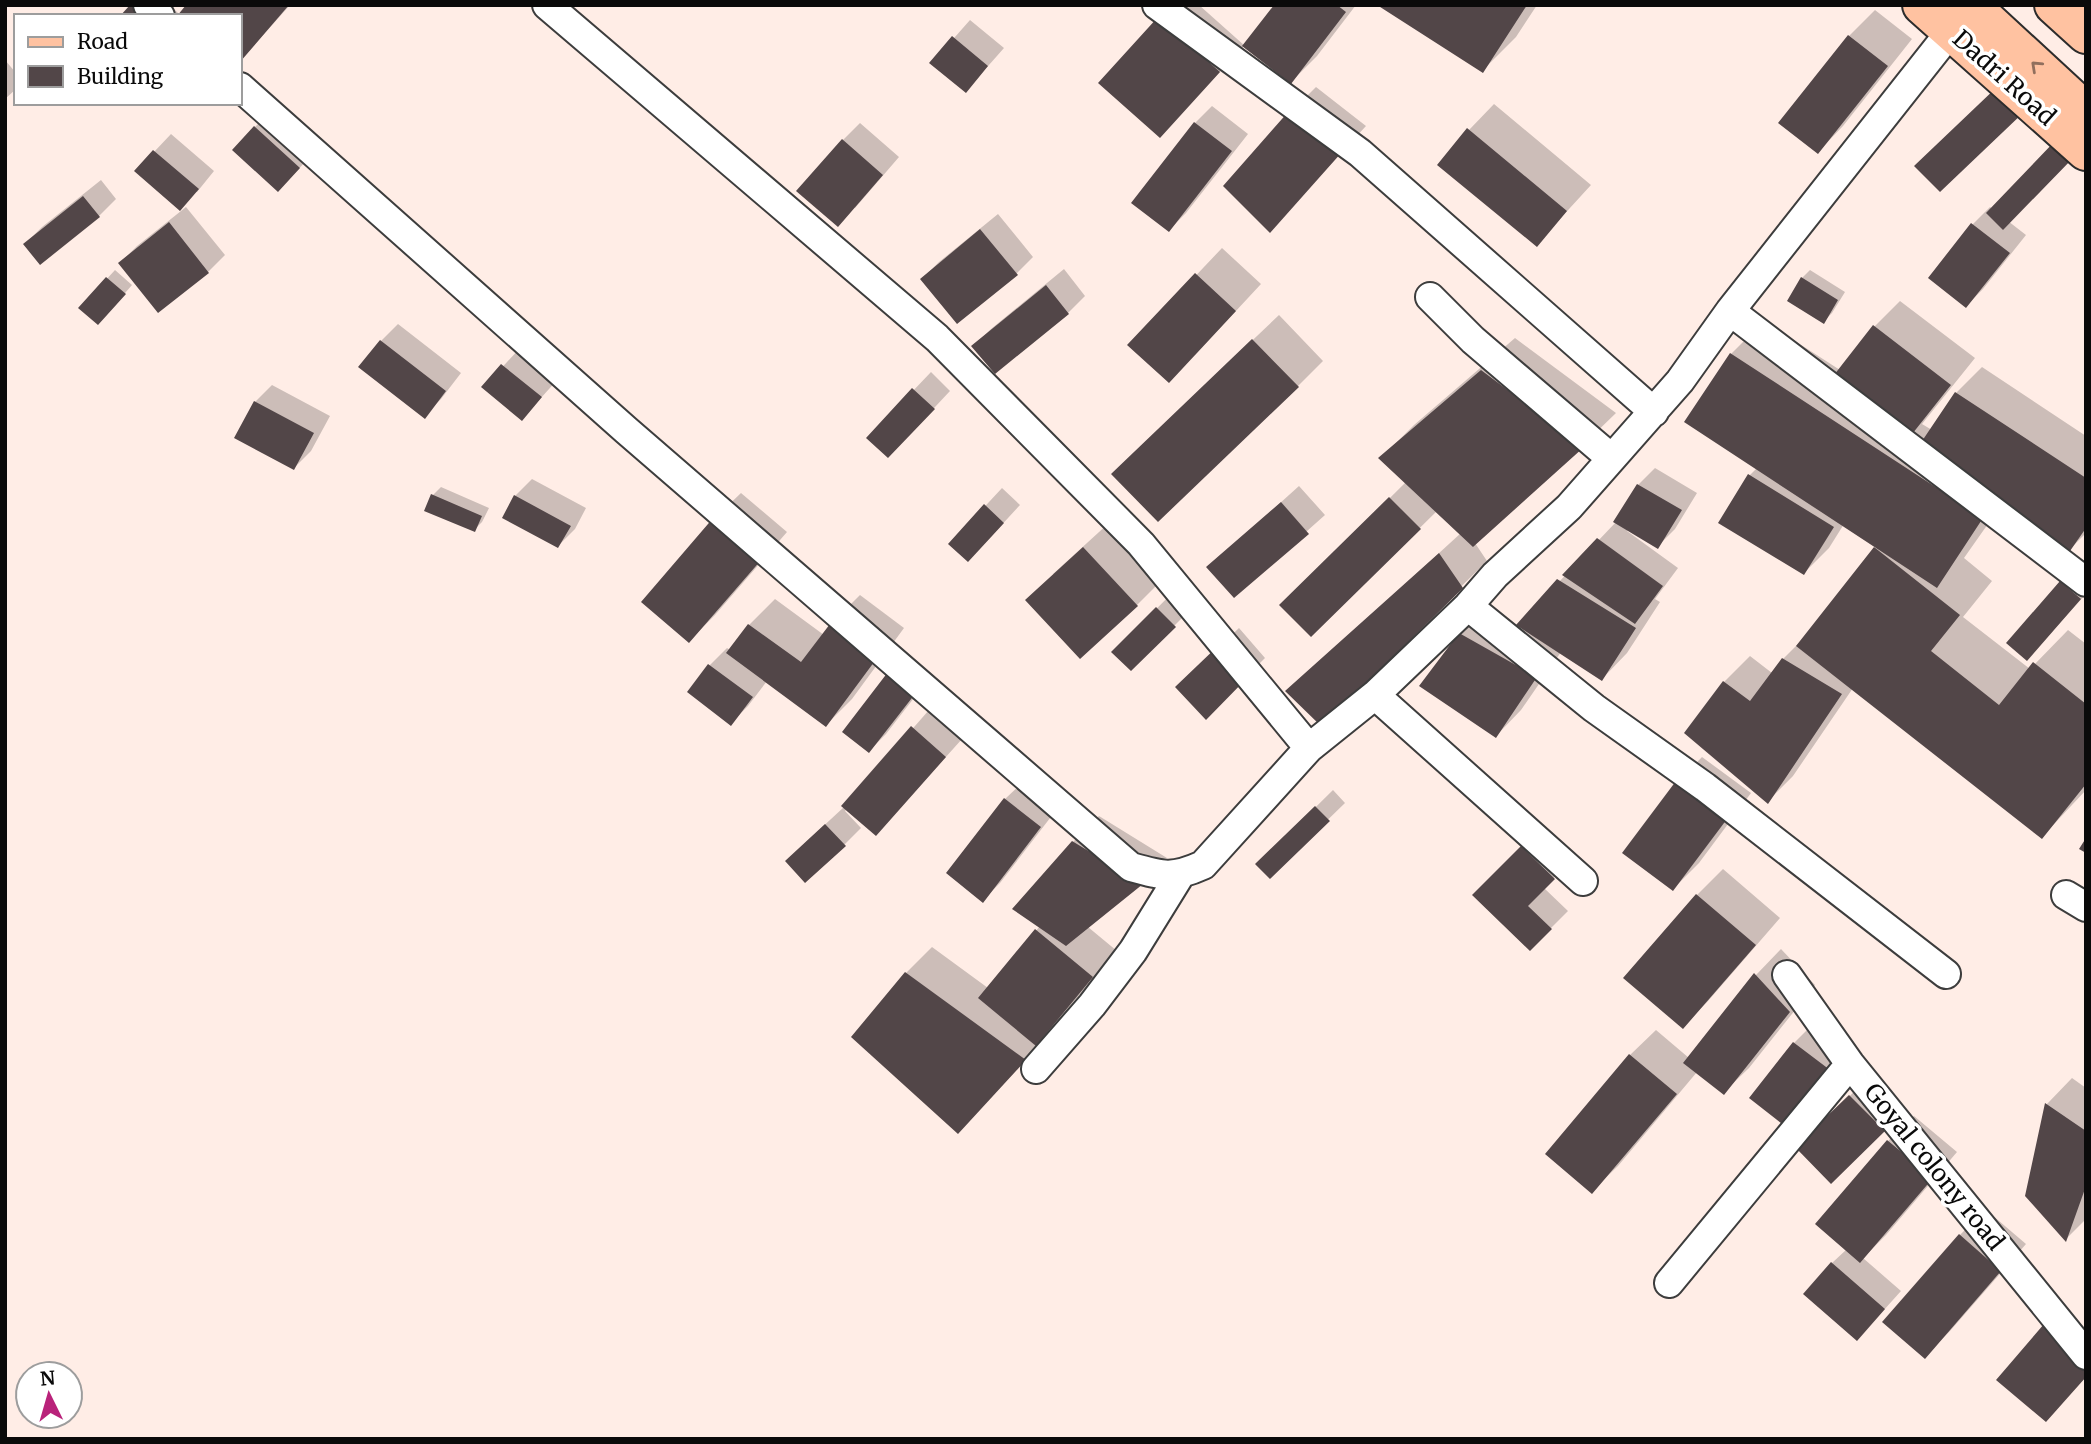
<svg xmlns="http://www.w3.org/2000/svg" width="2091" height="1444" font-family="Merriweather,serif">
  <rect width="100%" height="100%" fill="#ffede6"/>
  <path fill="#0003" d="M 132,5 L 170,5 L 180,15 L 189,5 L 290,5 L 240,61 L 240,16 L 122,16 Z
    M 1173,5 L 1199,5 L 1245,46 L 1276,5 L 1356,5 L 1317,56 L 1291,82 L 1244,46 L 1160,136 Z
    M 1380,5 L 1537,5 L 1516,37 L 1482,71 Z
    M 1875,10 L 1912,39 L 1843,126 L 1818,152 L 1781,123 L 1849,36 Z
    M 970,20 L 1004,48 L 966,91 L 932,63 Z
    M 5,60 L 16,73 L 16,89 L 5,99 Z
    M 1316,87 L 1366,126 L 1270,230 L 1291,112 Z
    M 1494,104 L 1591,185 L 1537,244 L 1469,130 Z
    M 1212,106 L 1248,134 L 1186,213 L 1169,230 L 1195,123 Z
    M 272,110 L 316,150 L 295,173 L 255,127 Z
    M 860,123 L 899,157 L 855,208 L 843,140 Z
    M 171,134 L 214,171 L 197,192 L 136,171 Z
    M 101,180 L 116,199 L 99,216 L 25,244 L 42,227 Z
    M 186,207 L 225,255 L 208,272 L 120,263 L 137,246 Z
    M 1990,207 L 2026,235 L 1983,289 L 1966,306 L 1930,278 L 1973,224 Z
    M 998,214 L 1033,257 L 1016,274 L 922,279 L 939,262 Z
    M 1222,248 L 1261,284 L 1195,355 L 1130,345 Z
    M 1064,269 L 1085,296 L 1068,313 L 996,372 L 974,346 L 991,329 Z
    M 115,270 L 132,285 L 106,315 L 81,307 Z
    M 1810,270 L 1845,292 L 1832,313 L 1824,321 L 1802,278 Z
    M 1900,301 L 1975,358 L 1922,424 L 1932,430 L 1956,393 L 1982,367 L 2086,436 L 2086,533 L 2070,549 L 2002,504 L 1964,558 L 1992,581 L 1963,617 L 2030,669 L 2068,630 L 2086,644 L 2086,790 L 2042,837 L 1853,688 L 1793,776 L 1768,801 L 1724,682 L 1750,656 L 1772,673 L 1783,659 L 1808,634 L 1877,546 L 1844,524 L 1829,548 L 1804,573 L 1749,476 L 1757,468 L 1731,354 L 1764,321 L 1840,370 L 1875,326 Z
    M 1279,315 L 1323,361 L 1298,386 L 1139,448 Z
    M 398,324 L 461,373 L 441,399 L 424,416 L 381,341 Z
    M 1515,338 L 1616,413 L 1582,446 L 1475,543 L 1487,561 L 1322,724 L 1288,691 L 1461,533 L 1437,511 L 1311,635 L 1282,605 L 1406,482 L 1381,458 L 1414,425 Z
    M 520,348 L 558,379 L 522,419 L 484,387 Z
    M 931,372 L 950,391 L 905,439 L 868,438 Z
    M 272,385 L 330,416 L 311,451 L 294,468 L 255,402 Z
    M 1655,468 L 1697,493 L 1675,529 L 1658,546 L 1628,529 L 1627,531 L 1678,568 L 1655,599 L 1660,602 L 1627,653 L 1602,679 L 1561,652 L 1521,710 L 1496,736 L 1461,634 L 1486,608 L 1517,626 L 1616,522 L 1638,485 Z
    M 532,479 L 586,508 L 575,529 L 558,546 L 515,496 Z
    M 1299,486 L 1325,515 L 1234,596 L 1209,567 Z
    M 441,487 L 489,508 L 482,522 L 474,530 L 433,495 Z
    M 1002,488 L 1020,505 L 985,543 L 950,544 Z
    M 741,493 L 787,532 L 715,615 L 689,641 L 715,518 Z
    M 1110,522 L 1162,580 L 1137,605 L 1053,574 Z
    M 2078,566 L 2086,594 L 2027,659 L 2061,583 Z
    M 1174,591 L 1191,609 L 1131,669 L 1114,652 Z
    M 860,595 L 904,628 L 852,699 L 826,725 L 767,681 L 748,706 L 731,723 L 689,692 L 710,665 L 727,648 L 730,650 L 749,625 L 775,599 L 824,635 L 834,621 Z
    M 1239,628 L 1265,658 L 1206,717 L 1178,687 Z
    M 889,674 L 931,676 L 886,734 L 869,751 Z
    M 929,710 L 962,739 L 892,817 L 847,809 L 845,811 L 861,828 L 844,845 L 804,844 L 844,807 Z
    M 1702,757 L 1751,793 L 1699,863 L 1673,889 L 1677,783 Z
    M 1022,783 L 1057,809 L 1000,883 L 983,900 L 1005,799 Z
    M 1333,790 L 1345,803 L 1270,876 L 1258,864 Z
    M 1099,816 L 1167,858 L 1142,883 L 1088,927 L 1117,951 L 1048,1032 L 1050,1034 L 958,1132 L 853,1037 L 906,973 L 932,947 L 988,988 L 1040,926 L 1073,842 Z
    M 1539,830 L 1570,861 L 1544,888 L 1568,911 L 1530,949 L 1475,895 Z
    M 1723,869 L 1780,918 L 1708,1001 L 1683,1027 L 1625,978 L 1697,895 Z
    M 1781,949 L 1815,985 L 1749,1068 L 1723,1093 L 1697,1072 L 1618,1166 L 1592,1191 L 1630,1055 L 1656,1030 L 1689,1058 L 1756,975 Z
    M 1811,1026 L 1845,1053 L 1803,1107 L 1794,1043 Z
    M 2072,1078 L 2086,1088 L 2086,1219 L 2066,1239 L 2027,1196 L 2047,1104 Z
    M 1867,1079 L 1901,1113 L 1832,1182 L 1798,1147 Z
    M 1914,1116 L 1957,1152 L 1886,1235 L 1863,1258 L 1901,1291 L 1874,1321 L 1832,1263 L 1847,1249 L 1818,1224 L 1888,1141 Z
    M 1985,1209 L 2026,1244 L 1950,1331 L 1925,1356 L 1960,1235 Z
    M 2062,1309 L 2086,1329 L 2086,1377 L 2046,1420 Z"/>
  <path fill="#524648" d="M 130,5 L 137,5 L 147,16 L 120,16 Z
    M 186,5 L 289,5 L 240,62 L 240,16 L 177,16 Z
    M 1274,5 L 1337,5 L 1346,12 L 1291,84 L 1242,46 Z
    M 1377,5 L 1527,5 L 1483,73 Z
    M 1158,17 L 1220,72 L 1160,138 L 1098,83 Z
    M 1848,35 L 1888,66 L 1818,154 L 1778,123 Z
    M 952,36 L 988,66 L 966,93 L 929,63 Z
    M 1999,85 L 2024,112 L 1940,192 L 1914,166 Z
    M 1289,111 L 1342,152 L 1270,233 L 1223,186 Z
    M 1194,122 L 1232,151 L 1169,232 L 1131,203 Z
    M 254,126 L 300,168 L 278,192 L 232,150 Z
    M 1467,128 L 1567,211 L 1537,247 L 1437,165 Z
    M 842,139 L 883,175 L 838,227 L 796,191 Z
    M 2055,141 L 2073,158 L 2003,230 L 1986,213 Z
    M 153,150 L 199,189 L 180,211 L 134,171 Z
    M 83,196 L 100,217 L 40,265 L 23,244 Z
    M 169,222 L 209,273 L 158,313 L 118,263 Z
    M 1971,223 L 2010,253 L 1966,308 L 1928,278 Z
    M 980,229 L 1018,275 L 957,324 L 920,279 Z
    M 1195,273 L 1236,311 L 1169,383 L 1127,345 Z
    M 106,277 L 126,294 L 98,325 L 78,308 Z
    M 1801,277 L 1838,300 L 1824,324 L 1787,301 Z
    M 1046,285 L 1069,314 L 995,374 L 971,346 Z
    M 1873,325 L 1951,385 L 1905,443 L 1827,384 Z
    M 1252,339 L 1299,387 L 1158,522 L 1111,474 Z
    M 380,340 L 446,391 L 425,419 L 358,367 Z
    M 1730,353 L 1983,518 L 1937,588 L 1684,422 Z
    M 501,364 L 542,397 L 522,421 L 481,387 Z
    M 1481,370 L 1584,447 L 1473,547 L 1378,458 Z
    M 912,388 L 935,409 L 888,458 L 866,438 Z
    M 1955,392 L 2086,478 L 2086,528 L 2070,551 L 1916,450 Z
    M 254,401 L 314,433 L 294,470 L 234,438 Z
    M 1748,474 L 1834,527 L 1804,575 L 1718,523 Z
    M 1637,484 L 1682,510 L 1658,549 L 1613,522 Z
    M 431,494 L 482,516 L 475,532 L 424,511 Z
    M 514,495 L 571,526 L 558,548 L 502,518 Z
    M 1389,497 L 1421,529 L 1311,637 L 1279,605 Z
    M 1281,502 L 1309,534 L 1234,598 L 1206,567 Z
    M 984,504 L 1004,523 L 968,562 L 948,544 Z
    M 714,517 L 762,559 L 689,643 L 641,602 Z
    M 1597,538 L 1663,586 L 1635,624 L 1562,575 Z
    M 1083,547 L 1138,606 L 1080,659 L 1025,600 Z
    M 1874,547 L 1960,615 L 1931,651 L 1999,705 L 2033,662 L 2086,704 L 2086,784 L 2042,839 L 1796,646 Z
    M 1439,553 L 1463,588 L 1322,727 L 1285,691 Z
    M 1557,579 L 1636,628 L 1602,681 L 1516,625 Z
    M 2060,581 L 2081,599 L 2027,661 L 2006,643 Z
    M 1156,607 L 1176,627 L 1131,671 L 1111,652 Z
    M 833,620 L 880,654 L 826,727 L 726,653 L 748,624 L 801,662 Z
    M 1459,633 L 1537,677 L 1496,738 L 1419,686 Z
    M 1221,643 L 1249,676 L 1206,720 L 1175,687 Z
    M 1782,658 L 1842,694 L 1768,804 L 1684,733 L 1723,681 L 1750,701 Z
    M 708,664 L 753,697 L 731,726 L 687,692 Z
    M 888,672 L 915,694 L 869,753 L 842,732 Z
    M 911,726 L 946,757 L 876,836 L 841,806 Z
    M 1676,781 L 1727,819 L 1673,891 L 1622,853 Z
    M 1004,798 L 1041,827 L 983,903 L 946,873 Z
    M 1315,806 L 1330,821 L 1270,879 L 1255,864 Z
    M 825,824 L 846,846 L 805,883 L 785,861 Z
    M 2086,838 L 2086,853 L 2079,849 Z
    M 1072,841 L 1143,884 L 1066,946 L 1012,909 Z
    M 1521,846 L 1555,879 L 1528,906 L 1552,929 L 1530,951 L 1472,895 Z
    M 1696,894 L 1756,945 L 1683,1029 L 1623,978 Z
    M 1035,929 L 1093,977 L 1036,1046 L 978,998 Z
    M 905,972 L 1026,1060 L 958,1134 L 851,1037 Z
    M 1754,973 L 1790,1012 L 1724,1095 L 1683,1063 Z
    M 1793,1042 L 1830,1070 L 1786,1127 L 1749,1098 Z
    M 1629,1054 L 1677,1094 L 1592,1194 L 1545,1154 Z
    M 1849,1095 L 1885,1131 L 1831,1184 L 1795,1147 Z
    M 2045,1103 L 2086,1131 L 2086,1186 L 2066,1242 L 2025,1196 Z
    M 1887,1140 L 1933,1178 L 1860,1263 L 1815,1224 Z
    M 1959,1234 L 2001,1271 L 1925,1359 L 1882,1322 Z
    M 1831,1262 L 1885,1309 L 1857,1341 L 1803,1294 Z
    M 2044,1324 L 2086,1361 L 2086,1377 L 2046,1422 L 1996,1380 Z"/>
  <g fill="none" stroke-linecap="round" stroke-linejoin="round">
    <defs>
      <path id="street" d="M 148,5 L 160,16
        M 547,5 L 937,338 L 1141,544 L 1309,748
        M 1157,5 L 1360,153 L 1654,412
        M 240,87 L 626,430 L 1131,867 C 1163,876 1172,879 1203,865 L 1309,748 L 1375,695 L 1468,606 L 1495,575 L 1569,507 L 1680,381 L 1730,311 L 1951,31
        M 1430,297 L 1473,340 L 1611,458
        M 1730,311 L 2086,582
        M 1468,606 L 1594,708 L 1705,787 L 1946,974
        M 1375,695 L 1583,881
        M 2066,895 L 2086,907
        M 1787,975 L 1850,1064 L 2086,1355
        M 1036,1069 L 1092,1005 L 1133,951 L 1180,875
        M 1669,1283 L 1850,1064"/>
      <path id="secondary" d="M 1922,5 L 2086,151
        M 1970,5 L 2086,112
        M 2054,5 L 2086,34"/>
    </defs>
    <use href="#street" stroke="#3d3d3d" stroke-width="32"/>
    <use href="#secondary" stroke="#2c2c2c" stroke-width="42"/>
    <use href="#street" stroke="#fff" stroke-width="28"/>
    <use href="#secondary" stroke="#ffc2a1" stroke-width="38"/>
  </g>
  <defs><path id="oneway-chevron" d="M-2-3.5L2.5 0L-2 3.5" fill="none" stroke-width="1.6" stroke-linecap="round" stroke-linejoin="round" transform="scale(1.75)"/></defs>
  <use stroke="#916f5d" href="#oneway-chevron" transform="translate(2036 66) rotate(-137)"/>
  <g text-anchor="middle" stroke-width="7" stroke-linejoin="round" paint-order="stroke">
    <g font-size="24" fill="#0a0a0a" stroke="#fff">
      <text transform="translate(2004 78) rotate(42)" y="8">Dadri Road</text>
      <text transform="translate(1934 1167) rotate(51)" y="8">Goyal colony road</text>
    </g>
  </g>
  <rect width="2091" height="1444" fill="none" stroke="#0a0a0a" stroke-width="14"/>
  <rect x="14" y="14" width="228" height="91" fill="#ffffff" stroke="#9d9d9d" stroke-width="2"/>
  <rect x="28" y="37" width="35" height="10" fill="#ffc2a1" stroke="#9d9d9d" stroke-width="2"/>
  <text x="77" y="49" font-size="21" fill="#0a0a0a">Road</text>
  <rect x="28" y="66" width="35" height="21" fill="#524648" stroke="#9d9d9d" stroke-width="2"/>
  <text x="77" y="84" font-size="21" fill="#0a0a0a">Building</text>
  <g transform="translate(49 1395) rotate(355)"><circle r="33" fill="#ffffff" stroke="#9d9d9d" stroke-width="2"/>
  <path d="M0-5L12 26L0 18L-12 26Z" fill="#b9227a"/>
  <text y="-10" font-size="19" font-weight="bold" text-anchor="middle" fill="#0a0a0a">N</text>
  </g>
</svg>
